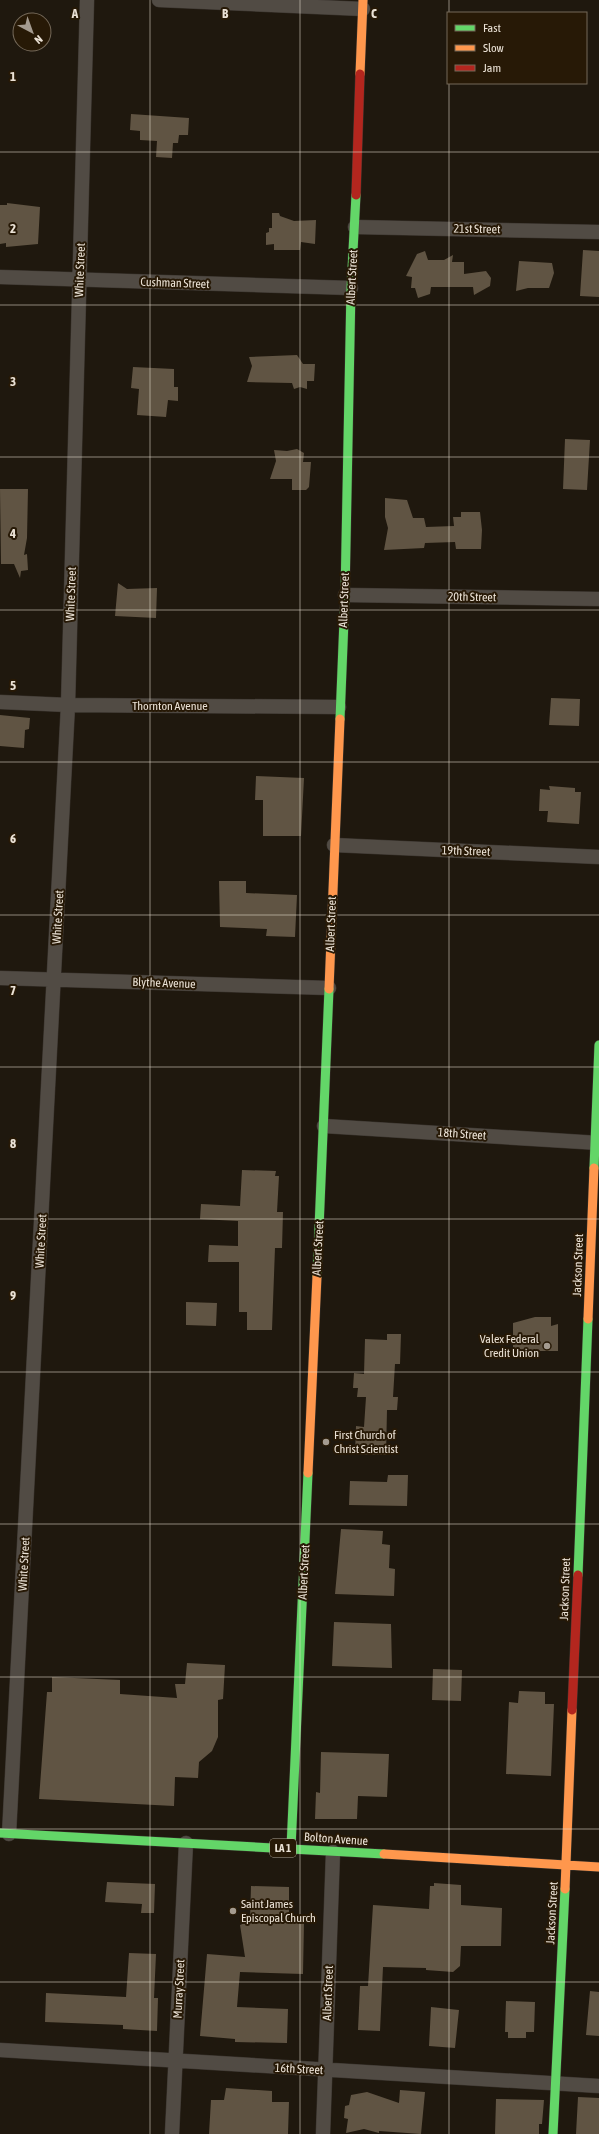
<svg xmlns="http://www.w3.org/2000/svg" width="599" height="2134" font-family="'Asap Condensed',sans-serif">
  <rect width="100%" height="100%" fill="#1f180e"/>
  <path fill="#605443" d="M 131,114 L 189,118 L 188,135 L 179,135 L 178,143 L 173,143 L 172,158 L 156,157 L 157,141 L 140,140 L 140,131 L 130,130 Z
    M 7,203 L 40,207 L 38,244 L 6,247 L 6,243 L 0,244 L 0,205 L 7,205 Z
    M 272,213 L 279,213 L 280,216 L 294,221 L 316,220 L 315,244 L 301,242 L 300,250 L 274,250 L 274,244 L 266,245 L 266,233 L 269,232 L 269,228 L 272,228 Z
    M 583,250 L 599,251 L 599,297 L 580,296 Z
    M 425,251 L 428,260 L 444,260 L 453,255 L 452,262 L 464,262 L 464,274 L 486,271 L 491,278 L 490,286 L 474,295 L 473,287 L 431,287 L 430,294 L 418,298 L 415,288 L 411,288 L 412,277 L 406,276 L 417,254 Z
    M 519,261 L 552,263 L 554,273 L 549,288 L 528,288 L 516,291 Z
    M 297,355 L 303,364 L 315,364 L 314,381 L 307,381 L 307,389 L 300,387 L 294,389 L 292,383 L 247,382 L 252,366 L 249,357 Z
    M 133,367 L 174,369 L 174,387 L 178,387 L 178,401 L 168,400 L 166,417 L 137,415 L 139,389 L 131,388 Z
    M 565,439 L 590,440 L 587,490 L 563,489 Z
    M 297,449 L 304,453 L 303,462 L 311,462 L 309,487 L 306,490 L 292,490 L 292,479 L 270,479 L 276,461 L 274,450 L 287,451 Z
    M 0,489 L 28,489 L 27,538 L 24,555 L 27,554 L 28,570 L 21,571 L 20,578 L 14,564 L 1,564 Z
    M 385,498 L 407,500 L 413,518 L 424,518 L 426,527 L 454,526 L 453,517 L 461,517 L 461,512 L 480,512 L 482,530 L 481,549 L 456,549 L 455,542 L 425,543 L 424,548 L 384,550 L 388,528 L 385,517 Z
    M 118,583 L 127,589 L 157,588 L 156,618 L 115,616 Z
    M 551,698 L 580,699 L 579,726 L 549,725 Z
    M 0,715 L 30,718 L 29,729 L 25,730 L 24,748 L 0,746 Z
    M 256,776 L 304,778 L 301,836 L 263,836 L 263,800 L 255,800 Z
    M 549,786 L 575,788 L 575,792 L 581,792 L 579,824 L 547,822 L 548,811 L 539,811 L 540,789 L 550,790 Z
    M 219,881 L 246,881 L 246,893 L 297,895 L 295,937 L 266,936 L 267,929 L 220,927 Z
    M 242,1170 L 276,1171 L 275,1176 L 279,1176 L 277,1212 L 283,1212 L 282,1248 L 275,1248 L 272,1330 L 247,1330 L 247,1312 L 239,1312 L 239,1262 L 208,1262 L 209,1245 L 238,1246 L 238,1221 L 200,1219 L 201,1204 L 240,1206 Z
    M 186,1302 L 217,1303 L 216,1326 L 186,1325 Z
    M 535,1317 L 551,1317 L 551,1326 L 558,1324 L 558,1351 L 513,1351 L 513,1323 Z
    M 387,1334 L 401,1334 L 400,1364 L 395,1364 L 393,1397 L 398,1397 L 397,1410 L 387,1410 L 386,1455 L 355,1454 L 356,1426 L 364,1427 L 366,1397 L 357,1397 L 358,1388 L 353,1388 L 354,1373 L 364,1374 L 365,1339 L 387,1340 Z
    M 388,1475 L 408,1475 L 407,1506 L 349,1505 L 350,1481 L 387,1482 Z
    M 341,1529 L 383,1531 L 382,1544 L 390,1545 L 389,1568 L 395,1569 L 394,1596 L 335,1594 Z
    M 334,1622 L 391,1624 L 392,1668 L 332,1666 Z
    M 187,1663 L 225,1665 L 223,1699 L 218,1700 L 218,1737 L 212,1751 L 199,1762 L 198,1778 L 175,1777 L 174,1806 L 39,1799 L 47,1692 L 52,1692 L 52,1677 L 120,1680 L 120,1694 L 177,1698 L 175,1684 L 185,1684 Z
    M 433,1669 L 462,1670 L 461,1701 L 432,1700 Z
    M 519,1691 L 545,1692 L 545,1704 L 554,1704 L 551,1776 L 506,1774 L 509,1702 L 518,1703 Z
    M 321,1752 L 389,1754 L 387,1797 L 358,1796 L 357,1819 L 315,1819 L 316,1792 L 320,1793 Z
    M 107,1882 L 155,1884 L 154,1913 L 141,1913 L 142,1904 L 105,1902 Z
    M 434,1883 L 461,1885 L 461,1905 L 502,1908 L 501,1946 L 461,1946 L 460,1966 L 453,1972 L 426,1970 L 426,1968 L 383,1967 L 380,2031 L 358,2030 L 360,1986 L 368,1986 L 373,1905 L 429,1909 L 430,1886 L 434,1886 Z
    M 251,1886 L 289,1887 L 289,1921 L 304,1922 L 303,1974 L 240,1972 L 237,2007 L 288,2009 L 287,2043 L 235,2042 L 235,2039 L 200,2036 L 207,1954 L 245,1957 L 240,1925 L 250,1921 Z
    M 129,1953 L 156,1954 L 154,1998 L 158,1998 L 157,2031 L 123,2029 L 123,2025 L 45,2022 L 46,1993 L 126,1997 Z
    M 590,1991 L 599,1992 L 599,2036 L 586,2035 Z
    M 506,2001 L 535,2002 L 534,2032 L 526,2032 L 526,2038 L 508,2038 L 508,2032 L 505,2032 Z
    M 431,2007 L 459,2010 L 455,2048 L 429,2046 Z
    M 226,2088 L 272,2091 L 272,2102 L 289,2102 L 288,2134 L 209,2134 L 211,2100 L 224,2100 Z
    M 400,2090 L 425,2092 L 421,2134 L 379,2131 L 379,2133 L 364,2129 L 346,2133 L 348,2119 L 344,2118 L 345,2106 L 349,2105 L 351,2095 L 367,2092 L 399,2103 Z
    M 578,2097 L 599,2098 L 599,2134 L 576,2134 Z
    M 496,2099 L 544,2100 L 542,2124 L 539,2124 L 539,2134 L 495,2134 Z"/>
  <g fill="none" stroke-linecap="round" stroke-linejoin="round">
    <defs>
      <path id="street" d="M 159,0 L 363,9
        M 355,227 L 599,232
        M 0,277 L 351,288
        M 345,595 L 599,599
        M 0,702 L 68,705 L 339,707
        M 334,845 L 599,857
        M 0,978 L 329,988
        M 324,1126 L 599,1143
        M 9,1834 L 68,705 L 87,0
        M 0,2050 L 599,2086
        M 172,2134 L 186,1843
        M 323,2134 L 333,1852"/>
      <path id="fast" d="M 340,719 L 345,595 L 351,288 L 356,195
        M 594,1168 L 599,1045
        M 317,1276 L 329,989
        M 578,1575 L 588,1319
        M 0,1833 L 384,1854
        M 291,1848 L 308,1473
        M 553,2134 L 565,1889"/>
      <path id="slow" d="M 360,74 L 363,0
        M 329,989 L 340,719
        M 588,1319 L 594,1168
        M 308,1473 L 317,1276
        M 384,1854 L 599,1867
        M 565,1889 L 572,1710"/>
      <path id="jam" d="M 356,195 L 360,74
        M 572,1710 L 578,1575"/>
    </defs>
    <use href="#street" stroke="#3a342e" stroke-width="15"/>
    <use href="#fast" stroke="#3a342e" stroke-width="10"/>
    <use href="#slow" stroke="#3a342e" stroke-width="10"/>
    <use href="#jam" stroke="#3a342e" stroke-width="10"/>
    <use href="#street" stroke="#514b44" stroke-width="14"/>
    <use href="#fast" stroke="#63d668" stroke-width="9"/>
    <use href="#slow" stroke="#ff974d" stroke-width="9"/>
    <use href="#jam" stroke="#b3261e" stroke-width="9"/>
  </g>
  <path fill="none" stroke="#ebe2d6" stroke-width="1" stroke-opacity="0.55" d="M 150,0 L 150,2134M 300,0 L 300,2134M 449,0 L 449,13M 449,83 L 449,2134M 0,152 L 599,152M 0,305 L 599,305M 0,457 L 599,457M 0,610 L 599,610M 0,762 L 599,762M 0,915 L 599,915M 0,1067 L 599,1067M 0,1219 L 599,1219M 0,1372 L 599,1372M 0,1524 L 599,1524M 0,1677 L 599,1677M 0,1829 L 599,1829M 0,1982 L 599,1982"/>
  <g fill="#a49b90" stroke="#271906" stroke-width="1.5">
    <circle cx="547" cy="1346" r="4"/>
    <circle cx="326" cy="1442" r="4"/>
    <circle cx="233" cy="1911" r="4"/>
  </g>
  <g text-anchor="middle" stroke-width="4" stroke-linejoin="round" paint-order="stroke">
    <rect fill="#271906" stroke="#b0a698" stroke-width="1" x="270" y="1839" width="26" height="18" rx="3"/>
    <g font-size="11" font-weight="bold" fill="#ebe2d6">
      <text x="283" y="1852">LA 1</text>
    </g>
    <g font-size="12" fill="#ebe2d6" stroke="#271906">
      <text transform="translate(477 229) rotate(1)" y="4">21st Street</text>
      <text transform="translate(80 270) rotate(-88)" y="4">White Street</text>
      <text transform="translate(352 277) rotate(-87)" y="4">Albert Street</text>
      <text transform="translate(175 283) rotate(2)" y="4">Cushman Street</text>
      <text transform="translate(71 594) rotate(-88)" y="4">White Street</text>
      <text transform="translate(472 597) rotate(1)" y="4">20th Street</text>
      <text transform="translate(344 600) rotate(-88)" y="4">Albert Street</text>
      <text x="170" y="710">Thornton Avenue</text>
      <text transform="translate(466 851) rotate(2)" y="4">19th Street</text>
      <text transform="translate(58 917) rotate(-87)" y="4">White Street</text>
      <text transform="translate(331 924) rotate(-88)" y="4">Albert Street</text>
      <text transform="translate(164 983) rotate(2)" y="4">Blythe Avenue</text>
      <text transform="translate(462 1134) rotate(4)" y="4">18th Street</text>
      <text transform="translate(41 1241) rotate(-87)" y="4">White Street</text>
      <text transform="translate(318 1248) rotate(-87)" y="4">Albert Street</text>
      <text transform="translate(578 1265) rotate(-88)" y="4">Jackson Street</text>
      <text transform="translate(24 1564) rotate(-87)" y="4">White Street</text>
      <text transform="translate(304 1572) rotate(-87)" y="4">Albert Street</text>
      <text transform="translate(565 1589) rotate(-88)" y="4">Jackson Street</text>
      <text transform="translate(336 1839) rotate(4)" y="4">Bolton Avenue</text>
      <text transform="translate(552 1913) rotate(-87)" y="4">Jackson Street</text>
      <text transform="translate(179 1989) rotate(-87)" y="4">Murray Street</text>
      <text transform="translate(328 1993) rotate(-88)" y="4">Albert Street</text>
      <text transform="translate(299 2069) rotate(3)" y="4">16th Street</text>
    </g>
    <g font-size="12" fill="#ebe2d6" stroke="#271906" text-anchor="start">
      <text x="539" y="1343" text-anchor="end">Valex Federal<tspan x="539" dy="14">Credit Union</tspan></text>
      <text x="334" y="1439">First Church of<tspan x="334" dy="14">Christ Scientist</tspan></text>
      <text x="241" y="1908">Saint James<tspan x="241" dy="14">Episcopal Church</tspan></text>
    </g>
  </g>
  <g font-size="13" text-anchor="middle" font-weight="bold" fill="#ebe2d6" stroke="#271906" stroke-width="4" stroke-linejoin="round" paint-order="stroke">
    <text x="75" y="18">A</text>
    <text x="225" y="18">B</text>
    <text x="374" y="18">C</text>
    <text x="13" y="81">1</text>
    <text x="13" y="233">2</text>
    <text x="13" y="386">3</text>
    <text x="13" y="538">4</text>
    <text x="13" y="690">5</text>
    <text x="13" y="843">6</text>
    <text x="13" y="995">7</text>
    <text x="13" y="1148">8</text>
    <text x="13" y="1300">9</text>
  </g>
  <rect x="447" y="12" width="140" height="72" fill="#271906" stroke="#756959"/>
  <rect x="455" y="25" width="20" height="6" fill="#63d668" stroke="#756959"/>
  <text x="483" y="32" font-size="12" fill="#ebe2d6">Fast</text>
  <rect x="455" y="45" width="20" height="6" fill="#ff974d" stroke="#756959"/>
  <text x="483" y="52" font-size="12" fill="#ebe2d6">Slow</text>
  <rect x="455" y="65" width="20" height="6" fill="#b3261e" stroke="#756959"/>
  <text x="483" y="72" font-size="12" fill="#ebe2d6">Jam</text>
  <g transform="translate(32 32) rotate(139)"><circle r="19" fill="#271906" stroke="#756959"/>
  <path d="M0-3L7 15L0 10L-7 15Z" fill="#a49b90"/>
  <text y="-6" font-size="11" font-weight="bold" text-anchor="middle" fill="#ebe2d6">N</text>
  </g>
</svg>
